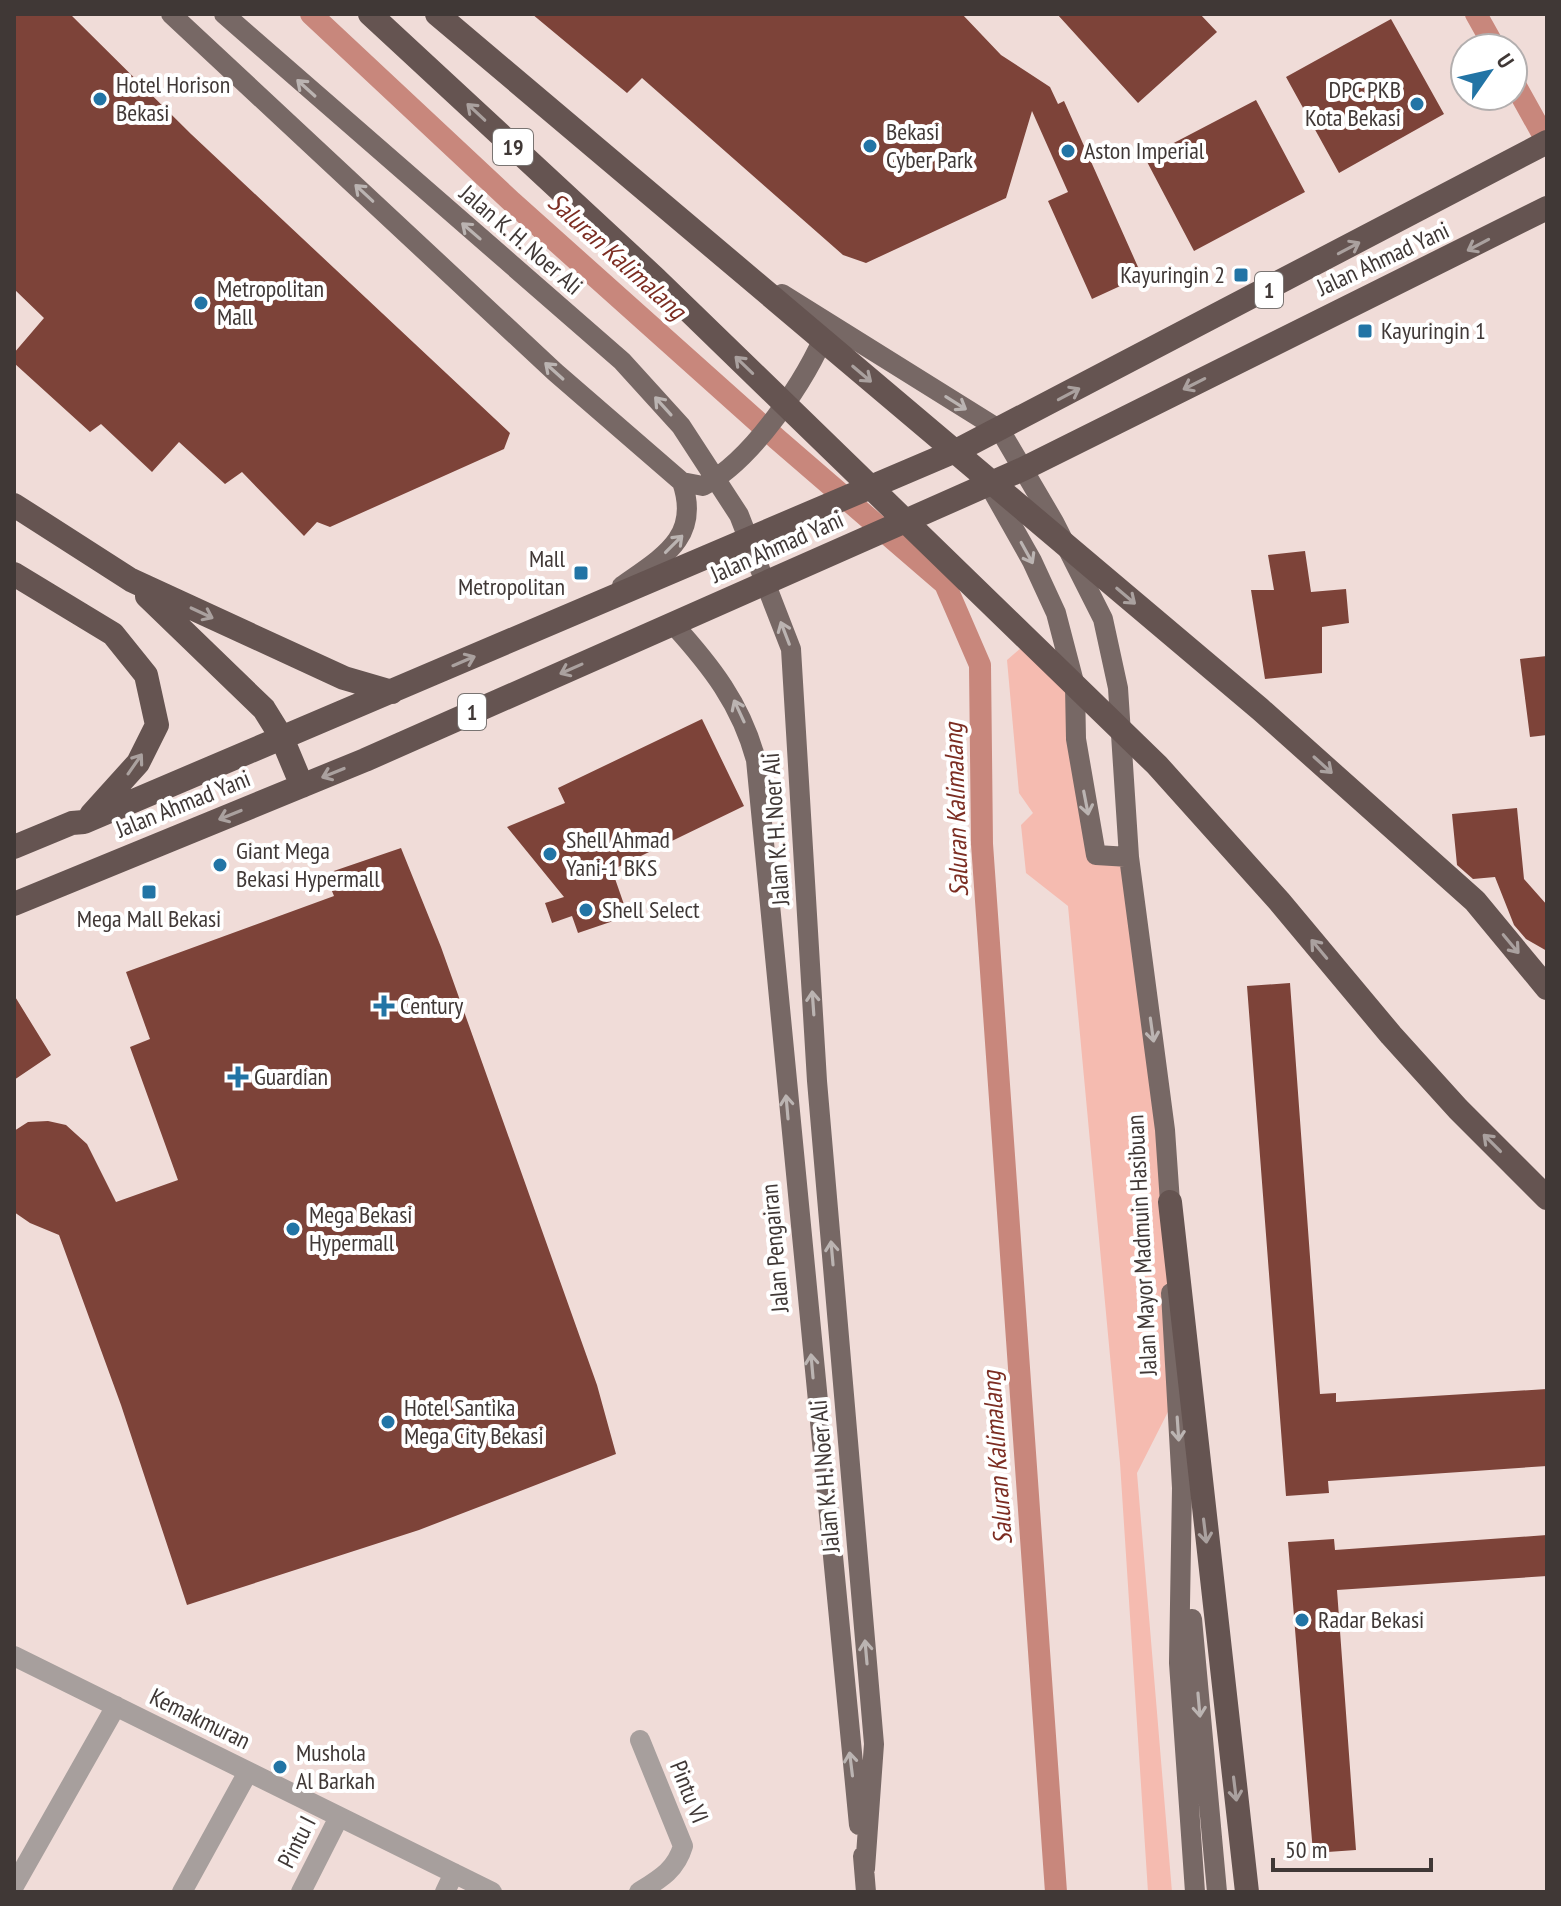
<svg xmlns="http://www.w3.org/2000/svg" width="1561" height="1906" font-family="'PT Sans Narrow',sans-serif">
  <rect width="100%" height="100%" fill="#f0dcd8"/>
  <path fill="#f5bbb0" d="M 1029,641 L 1075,686 L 1096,855 L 1129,857 L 1165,1130 L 1176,1396 L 1137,1473 L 1172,1892 L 1148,1892 L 1120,1463 L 1068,906 L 1026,873 L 1021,825 L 1033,813 L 1019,793 L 1007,660 Z"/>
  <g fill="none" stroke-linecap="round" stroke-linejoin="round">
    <path stroke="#c8877c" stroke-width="22" d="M 311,14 L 512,202 L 777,439 L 945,584 L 980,665 L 982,844 L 1056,1892
      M 1476,14 L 1495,48
      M 1513,81 L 1547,142"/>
  </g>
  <path fill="#7d4339" d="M 14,14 L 70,14 L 191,134 L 510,433 L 504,449 L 330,527 L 317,522 L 304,536 L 242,472 L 225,484 L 179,442 L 152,472 L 101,424 L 90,432 L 14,363 L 14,353 L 44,318 L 14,289 Z
    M 532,14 L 962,14 L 1001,55 L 1050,87 L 1058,104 L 1064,101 L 1142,276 L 1092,299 L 1048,201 L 1068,192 L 1032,111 L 1006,198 L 866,263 L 843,255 L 642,78 L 627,93 Z
    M 1057,14 L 1200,14 L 1217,32 L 1138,103 Z
    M 1391,19 L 1444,114 L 1339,173 L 1286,77 Z
    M 1256,100 L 1305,192 L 1194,251 L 1145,158 Z
    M 1305,551 L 1311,592 L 1346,589 L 1349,623 L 1322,627 L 1322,673 L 1265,679 L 1251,590 L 1274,590 L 1268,555 Z
    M 1547,656 L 1547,735 L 1530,737 L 1520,659 Z
    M 702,719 L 744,806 L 612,870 L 628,916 L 578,933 L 572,916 L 552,923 L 545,903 L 564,897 L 507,827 L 565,803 L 558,788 Z
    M 1517,808 L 1524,879 L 1547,905 L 1547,951 L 1526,939 L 1514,925 L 1495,877 L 1473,879 L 1457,865 L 1452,814 Z
    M 401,848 L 441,947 L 597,1385 L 616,1454 L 419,1530 L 187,1605 L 121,1405 L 59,1235 L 30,1223 L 14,1212 L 14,1131 L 28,1122 L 48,1121 L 66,1125 L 87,1144 L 116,1202 L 178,1180 L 130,1047 L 150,1039 L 126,972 L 334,896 L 325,874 Z
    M 1290,983 L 1320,1394 L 1336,1393 L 1336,1402 L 1547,1389 L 1547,1466 L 1328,1481 L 1329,1493 L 1286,1496 L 1247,986 Z
    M 14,995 L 51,1055 L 14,1080 Z
    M 1547,1535 L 1547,1576 L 1337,1590 L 1356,1850 L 1313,1853 L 1288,1542 L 1334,1539 L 1335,1550 Z"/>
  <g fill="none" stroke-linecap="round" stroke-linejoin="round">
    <path stroke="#a79f9d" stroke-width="20" d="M 14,1656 L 492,1892
      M 14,1886 L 116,1706
      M 182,1892 L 248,1772
      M 301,1892 L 339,1817
      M 445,1892 L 454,1873
      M 639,1892 C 660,1879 676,1870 683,1846 L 640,1740"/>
    <path stroke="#776865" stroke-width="20" d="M 171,14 L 555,372 L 682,482 C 701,537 663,557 622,586
      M 224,14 L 622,361 L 681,426 L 739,515 L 791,649 L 817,1081 L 874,1744 L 865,1869
      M 782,294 L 1000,430 L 1054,522 L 1103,619 L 1118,688 L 1129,857
      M 682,482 L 703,486 C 753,460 807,379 828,327
      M 988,483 L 1032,561 L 1056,613 L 1075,686 L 1076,739 L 1096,855 L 1129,857 L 1165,1130 L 1171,1217
      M 673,624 C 711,666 741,704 756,760 L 859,1825
      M 1171,1293 L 1182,1488 L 1179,1663 L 1195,1892
      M 1192,1619 L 1217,1892
      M 863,1856 L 866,1892"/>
    <path stroke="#655451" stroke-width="24" d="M 370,14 L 656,279 L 1157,765 L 1279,901 L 1391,1035 L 1458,1109 L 1547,1198
      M 437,14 L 1260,709 L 1475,901 L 1547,988
      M 14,505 L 131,580 L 344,678 L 392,692
      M 14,574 L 113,634 L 146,675 L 157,725 L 138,763 L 91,815
      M 147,596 L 264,709 L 282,738 L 302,786
      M 14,847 L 72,823 L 84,822 L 960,449 L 1547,142
      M 14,904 L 365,760 L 1023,469 L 1547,208
      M 1170,1202 L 1247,1892"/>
  </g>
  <defs><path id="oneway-shaft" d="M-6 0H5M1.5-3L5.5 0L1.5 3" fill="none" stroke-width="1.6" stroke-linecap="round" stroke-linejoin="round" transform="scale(2)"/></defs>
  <g stroke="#bbb4b2">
    <use href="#oneway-shaft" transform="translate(306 88) rotate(-138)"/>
    <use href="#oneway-shaft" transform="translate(364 193) rotate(-137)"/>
    <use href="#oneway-shaft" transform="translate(471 231) rotate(-139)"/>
    <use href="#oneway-shaft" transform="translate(554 371) rotate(-138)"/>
    <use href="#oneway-shaft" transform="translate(956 403) rotate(32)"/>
    <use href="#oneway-shaft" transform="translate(663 406) rotate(-132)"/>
    <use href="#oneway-shaft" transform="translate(674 544) rotate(-45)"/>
    <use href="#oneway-shaft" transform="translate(1027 553) rotate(61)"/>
    <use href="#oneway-shaft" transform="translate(785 633) rotate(-111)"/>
    <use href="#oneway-shaft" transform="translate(739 711) rotate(-115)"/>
    <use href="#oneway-shaft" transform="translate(1086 803) rotate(79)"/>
    <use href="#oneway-shaft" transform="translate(813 1003) rotate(-94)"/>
    <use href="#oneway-shaft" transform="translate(1152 1030) rotate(82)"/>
    <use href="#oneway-shaft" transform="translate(787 1107) rotate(-95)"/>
    <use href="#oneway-shaft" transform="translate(832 1253) rotate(-95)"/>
    <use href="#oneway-shaft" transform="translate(812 1366) rotate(-95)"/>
    <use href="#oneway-shaft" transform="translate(1178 1429) rotate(86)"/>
    <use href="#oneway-shaft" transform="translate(866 1652) rotate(-95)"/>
    <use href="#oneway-shaft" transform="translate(1199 1705) rotate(85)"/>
    <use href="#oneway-shaft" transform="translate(851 1764) rotate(-97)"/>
  </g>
  <g stroke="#aaa19f">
    <use href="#oneway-shaft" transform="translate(476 112) rotate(-137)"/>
    <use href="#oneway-shaft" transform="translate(1478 245) rotate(152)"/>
    <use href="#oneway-shaft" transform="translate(1349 248) rotate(-28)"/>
    <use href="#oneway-shaft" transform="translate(744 365) rotate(-136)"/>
    <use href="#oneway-shaft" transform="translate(862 374) rotate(40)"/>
    <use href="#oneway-shaft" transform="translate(1194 384) rotate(153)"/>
    <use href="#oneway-shaft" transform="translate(1069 394) rotate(-28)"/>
    <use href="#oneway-shaft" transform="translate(1126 596) rotate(40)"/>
    <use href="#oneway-shaft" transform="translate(202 613) rotate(25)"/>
    <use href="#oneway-shaft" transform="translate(464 661) rotate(-23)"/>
    <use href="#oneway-shaft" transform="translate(571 669) rotate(156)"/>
    <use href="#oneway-shaft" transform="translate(135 764) rotate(-55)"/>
    <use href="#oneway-shaft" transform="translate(1323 765) rotate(42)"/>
    <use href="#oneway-shaft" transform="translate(333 773) rotate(158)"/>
    <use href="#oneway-shaft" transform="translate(230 815) rotate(158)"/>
    <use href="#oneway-shaft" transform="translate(1511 944) rotate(50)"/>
    <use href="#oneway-shaft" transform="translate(1319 949) rotate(-130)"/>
    <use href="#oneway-shaft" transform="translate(1492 1143) rotate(-135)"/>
    <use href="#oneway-shaft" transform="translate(1205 1531) rotate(83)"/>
    <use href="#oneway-shaft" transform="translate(1235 1789) rotate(83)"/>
  </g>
  <g fill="#2274a5" stroke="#fff" stroke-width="3">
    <circle cx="100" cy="99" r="8"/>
    <circle cx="1417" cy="104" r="8"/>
    <circle cx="870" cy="146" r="8"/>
    <circle cx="1068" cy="151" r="8"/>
    <rect x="1233" y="267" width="16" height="16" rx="4"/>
    <circle cx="201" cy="303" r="8"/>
    <rect x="1357" y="323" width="16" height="16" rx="4"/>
    <rect x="573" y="565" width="16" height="16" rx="4"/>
    <circle cx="550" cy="854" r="8"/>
    <circle cx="220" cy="865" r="8"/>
    <rect x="141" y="884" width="16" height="16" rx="4"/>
    <circle cx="586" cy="910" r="8"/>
    <path d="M380 994h8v8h8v8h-8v8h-8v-8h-8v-8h8z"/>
    <path d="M234 1065h8v8h8v8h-8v8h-8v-8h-8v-8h8z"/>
    <circle cx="293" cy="1229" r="8"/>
    <circle cx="388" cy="1422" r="8"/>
    <circle cx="1302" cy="1620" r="8"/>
    <circle cx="280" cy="1767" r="8"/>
  </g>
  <g text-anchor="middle" stroke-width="8" stroke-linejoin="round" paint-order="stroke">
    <g fill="#fff" stroke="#797472" stroke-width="2">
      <rect x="493" y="129" width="40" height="36" rx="6"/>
      <rect x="1255" y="272" width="28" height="36" rx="6"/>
      <rect x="458" y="694" width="28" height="36" rx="6"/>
    </g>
    <g font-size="22" font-weight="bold" fill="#403836">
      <text x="513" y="155">19</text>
      <text x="1269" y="298">1</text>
      <text x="472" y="720">1</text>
    </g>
    <g font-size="24" fill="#403836" stroke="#fff" text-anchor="start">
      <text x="116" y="93">Hotel Horison<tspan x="116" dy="28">Bekasi</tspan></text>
      <text x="1401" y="98" text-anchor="end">DPC PKB<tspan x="1401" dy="28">Kota Bekasi</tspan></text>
      <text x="886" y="140">Bekasi<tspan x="886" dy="28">Cyber Park</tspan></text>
      <text x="1084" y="159">Aston Imperial</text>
      <text x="1225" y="283" text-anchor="end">Kayuringin 2</text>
      <text x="217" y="297">Metropolitan<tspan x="217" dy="28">Mall</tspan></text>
      <text x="1381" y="339">Kayuringin 1</text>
      <text x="565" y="567" text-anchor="end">Mall<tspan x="565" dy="28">Metropolitan</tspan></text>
      <text x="566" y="848">Shell Ahmad<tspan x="566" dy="28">Yani-1 BKS</tspan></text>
      <text x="236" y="859">Giant Mega<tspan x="236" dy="28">Bekasi Hypermall</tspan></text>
      <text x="602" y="918">Shell Select</text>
      <text x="149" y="927" text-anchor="middle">Mega Mall Bekasi</text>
      <text x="400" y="1014">Century</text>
      <text x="254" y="1085">Guardian</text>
      <text x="309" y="1223">Mega Bekasi<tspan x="309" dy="28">Hypermall</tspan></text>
      <text x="404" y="1416">Hotel Santika<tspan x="404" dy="28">Mega City Bekasi</tspan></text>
      <text x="1318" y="1628">Radar Bekasi</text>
      <text x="296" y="1761">Mushola<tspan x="296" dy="28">Al Barkah</tspan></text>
    </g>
    <g font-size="24" fill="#403836" stroke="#fff">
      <text transform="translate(521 240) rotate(41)" y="8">Jalan K. H. Noer Ali</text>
      <text transform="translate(1383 259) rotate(-25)" y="8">Jalan Ahmad Yani</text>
      <text transform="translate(777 547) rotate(-24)" y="8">Jalan Ahmad Yani</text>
      <text transform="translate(183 804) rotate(-22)" y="8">Jalan Ahmad Yani</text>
      <text transform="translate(776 829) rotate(-94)" y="8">Jalan K. H. Noer Ali</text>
      <text transform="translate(1142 1245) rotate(-93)" y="8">Jalan Mayor Madmuin Hasibuan</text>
      <text transform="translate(775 1248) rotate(-95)" y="8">Jalan Pengairan</text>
      <text transform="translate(825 1476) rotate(-95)" y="8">Jalan K. H. Noer Ali</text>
      <text transform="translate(200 1719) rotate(26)" y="8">Kemakmuran</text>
      <text transform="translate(689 1792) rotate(68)" y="8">Pintu VI</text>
      <text transform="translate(297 1842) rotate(-63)" y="8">Pintu I</text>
    </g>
    <g font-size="26" font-style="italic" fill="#7c2d22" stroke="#fff">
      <text transform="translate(617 256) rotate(42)" y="9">Saluran Kalimalang</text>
      <text transform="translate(956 810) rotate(-92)" y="9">Saluran Kalimalang</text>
      <text transform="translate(997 1458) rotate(-94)" y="9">Saluran Kalimalang</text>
    </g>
  </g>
  <rect width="1561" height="1906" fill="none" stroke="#403836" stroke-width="32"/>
  <g transform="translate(1489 72) rotate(56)"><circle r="38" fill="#ffffff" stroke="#b3afaf" stroke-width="2"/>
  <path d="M0-6L14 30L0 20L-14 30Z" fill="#2274a5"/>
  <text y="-12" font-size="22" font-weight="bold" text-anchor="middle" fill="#403836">U</text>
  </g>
  <path d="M1273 1858v12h158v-12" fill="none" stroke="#403836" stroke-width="4"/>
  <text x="1285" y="1858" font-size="24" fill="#403836" stroke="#ffffff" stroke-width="6" paint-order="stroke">50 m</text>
</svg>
